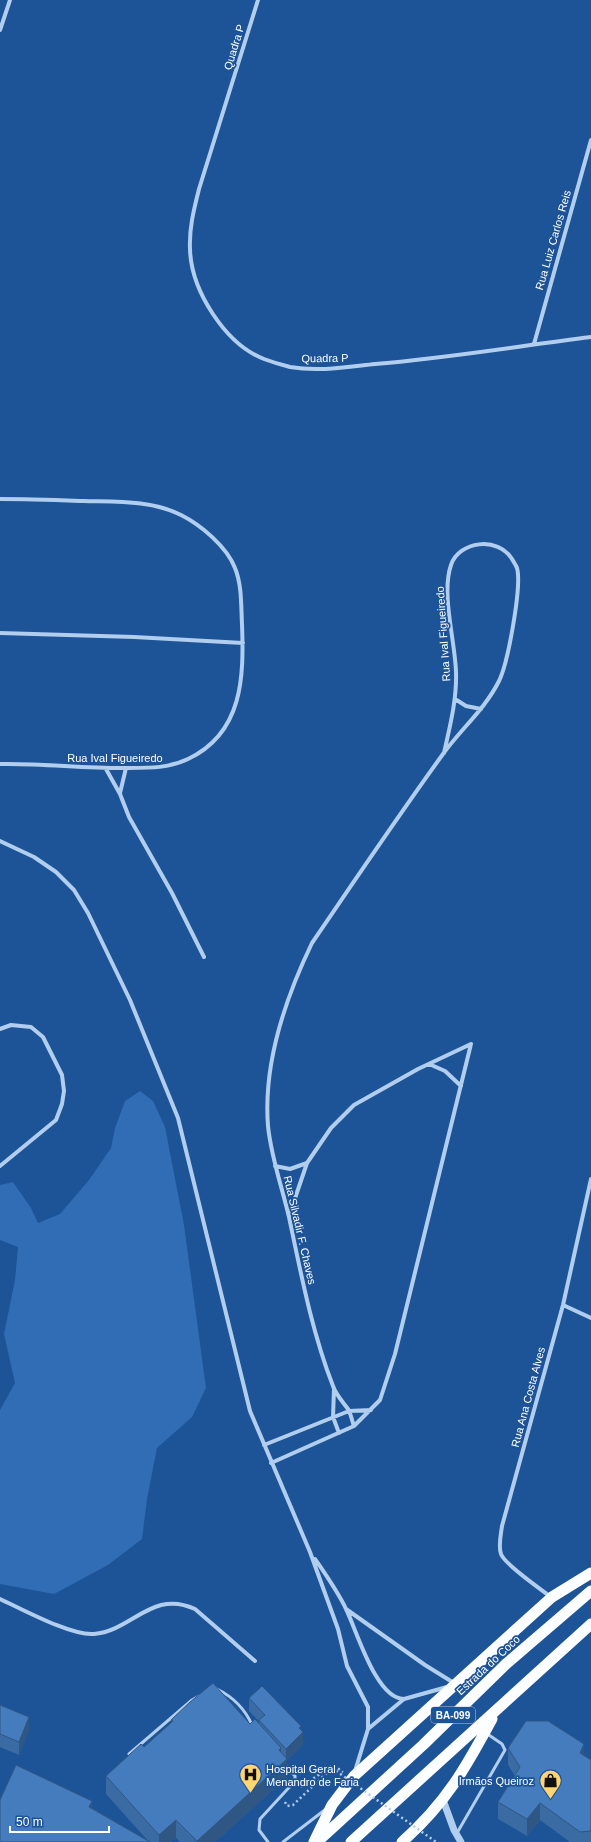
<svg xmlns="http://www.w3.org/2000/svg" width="591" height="1842" font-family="Arial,sans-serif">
  <rect width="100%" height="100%" fill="#1d5397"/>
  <path fill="#316db4" d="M 140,1091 L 153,1101 L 165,1127 L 184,1225 L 206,1388 L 192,1417 L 157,1448 L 147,1499 L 142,1539 L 108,1565 L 54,1594 L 0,1584 L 0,1410 L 15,1383 L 4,1334 L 15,1280 L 18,1247 L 0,1240 L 0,1185 L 13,1182 L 31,1208 L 38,1223 L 60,1214 L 89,1180 L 111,1148 L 115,1128 L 125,1101 Z"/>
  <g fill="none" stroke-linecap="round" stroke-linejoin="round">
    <path stroke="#b1ceef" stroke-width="2.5" stroke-dasharray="2 3" stroke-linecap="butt" d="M 301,1787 L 333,1765 L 343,1772
      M 285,1802 L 287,1806 L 293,1805 L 332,1768"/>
    <path stroke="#b1ceef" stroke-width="3" d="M 217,1689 C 233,1697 245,1709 252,1725
      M 129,1754 L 192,1700 L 199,1696
      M 457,1833 L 505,1750 L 502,1744 L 486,1733
      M 268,1842 L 259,1830 L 260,1819 L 295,1781 L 295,1776 L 285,1765
      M 283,1842 L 326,1809"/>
    <path stroke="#b1ceef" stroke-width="4" d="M 258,0 L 199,189 C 194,209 189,228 190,249 C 191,290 225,344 264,359 C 272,362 282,365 290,367 C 318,372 347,367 375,364 C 447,358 519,346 591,337
      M 0,30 L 10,0
      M 534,344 L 591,140
      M 0,499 C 28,499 55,500 83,501 C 116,502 151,500 181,515 C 201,525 227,547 235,568 C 242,585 241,606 242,624 C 244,677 243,733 188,759 C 169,768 151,768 130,768 C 86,769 43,763 0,764
      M 0,633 L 134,637 L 243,643
      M 455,699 L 466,706 L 481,709
      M 106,769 L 120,794 L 129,817 L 172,893 L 204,957
      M 120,793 L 126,768
      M 0,841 L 34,857 L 56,872 L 74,890 L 88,913 L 130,1000 L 178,1118 L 250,1411 L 310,1552 L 338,1629 L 347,1666 L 368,1707 L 368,1729 L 355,1771
      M 0,1029 L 11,1025 L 31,1027 L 43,1037 L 62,1075 L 64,1091 L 62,1104 L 56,1120 L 0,1166
      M 429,1064 L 445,1071 L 461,1086
      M 275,1166 L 290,1169 L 307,1163
      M 289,1216 L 307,1163 L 331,1128 L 354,1105 L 418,1069 L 471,1044
      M 563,1305 L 591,1318
      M 334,1389 L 333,1417 L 339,1433
      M 354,1426 C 352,1421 351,1414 348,1409 C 343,1402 336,1395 333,1386 C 312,1332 301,1274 289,1217 C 282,1187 271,1157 268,1126 C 263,1063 285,999 312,943 C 355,880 398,816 443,754 C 461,729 485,709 499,681 C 508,663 522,586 517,568 C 516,565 513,561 512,559 C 498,536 459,541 451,565 C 441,594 455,640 456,672 C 457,699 450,726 444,753
      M 264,1445 L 349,1411 L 371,1410
      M 271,1463 L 354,1426 L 380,1400 L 395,1354 L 471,1044
      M 315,1559 C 326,1575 338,1592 346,1609 C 357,1631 376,1699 404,1699
      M 551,1597 C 542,1590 504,1564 501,1554 C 498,1546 501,1534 502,1526 L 563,1305 L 591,1179
      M 0,1599 C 22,1609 71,1636 94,1634 C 132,1631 152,1589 195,1609 L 255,1661
      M 346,1609 L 425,1665 L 454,1683
      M 368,1729 L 404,1699 L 447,1687"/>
    <path stroke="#b1ceef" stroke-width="7" d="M 443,1800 L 454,1830 L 461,1842"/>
    <path stroke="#fcfeff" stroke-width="11" d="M 314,1842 L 332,1805 L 354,1776 L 552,1597 L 591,1573
      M 317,1842 L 423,1745 L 506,1664 L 591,1591
      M 351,1842 L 591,1624
      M 402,1842 C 446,1803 465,1769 492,1719"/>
    <path stroke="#b1ceef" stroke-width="2.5" stroke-dasharray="2 3" stroke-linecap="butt" d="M 332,1768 L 436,1842"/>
  </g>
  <path fill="#3b6ba3" d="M 249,1698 L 301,1730 L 303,1745 L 287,1760 L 287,1777 L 215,1842 L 180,1842 L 176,1838 L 171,1842 L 0,1842 L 92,1808 L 149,1842 L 106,1794 L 106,1776 L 144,1747 L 171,1723 L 171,1720 L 259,1724 L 259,1721 L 249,1711 Z
    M 0,1705 L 29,1730 L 19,1755 L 0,1747 Z
    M 508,1748 L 584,1755 L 591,1760 L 591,1842 L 570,1842 L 540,1820 L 527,1836 L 498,1819 L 498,1802 L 515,1776 L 508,1765 Z"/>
  <path fill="#305784" d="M 29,1717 L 29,1730 L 19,1755 L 19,1742 Z
    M 301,1726 L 301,1734 L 303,1732 L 303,1745 L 287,1760 L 287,1777 L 215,1842 L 197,1842 L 197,1841 L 281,1748 L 281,1764 L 286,1760 L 286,1749 Z
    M 584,1744 L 584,1761 L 580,1753 Z
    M 92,1801 L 92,1818 L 89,1807 Z
    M 540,1803 L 540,1820 L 527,1836 L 527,1819 Z
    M 176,1820 L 176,1838 L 171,1842 L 159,1842 L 159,1835 Z"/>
  <path fill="#457cbd" stroke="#305784" d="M 213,1683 L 250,1724 L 255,1719 L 281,1748 L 279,1750 L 287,1759 L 197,1841 L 176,1820 L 159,1835 L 106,1776 L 141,1744 L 144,1747 L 173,1721 L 171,1720 L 190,1702 Z
    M 262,1686 L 301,1726 L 299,1728 L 303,1732 L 286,1749 L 259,1720 L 265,1715 L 249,1698 Z
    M 0,1705 L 29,1717 L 19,1742 L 0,1734 Z
    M 526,1721 L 548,1721 L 584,1744 L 580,1753 L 591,1760 L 591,1831 L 580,1832 L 540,1803 L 527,1819 L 498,1802 L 520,1767 L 508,1748 Z
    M 16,1765 L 92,1801 L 89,1807 L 150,1842 L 0,1842 L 0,1800 Z"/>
  <defs>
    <symbol id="hospital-pin" viewBox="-11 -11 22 30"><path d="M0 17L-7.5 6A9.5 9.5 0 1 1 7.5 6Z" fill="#ffd570" stroke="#1d5397"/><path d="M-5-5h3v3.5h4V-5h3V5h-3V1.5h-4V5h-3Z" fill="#111"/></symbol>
    <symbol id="shop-pin" viewBox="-11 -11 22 30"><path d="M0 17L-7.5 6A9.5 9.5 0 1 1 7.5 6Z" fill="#ffd570" stroke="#1d5397"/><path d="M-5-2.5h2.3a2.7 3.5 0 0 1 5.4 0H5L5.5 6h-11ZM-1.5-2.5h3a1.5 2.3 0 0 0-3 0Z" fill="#111"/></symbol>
  </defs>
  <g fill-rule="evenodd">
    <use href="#hospital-pin" x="238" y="1762" width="25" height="34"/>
    <use href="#shop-pin" x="538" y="1768" width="25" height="34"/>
  </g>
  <g text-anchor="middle" stroke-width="3.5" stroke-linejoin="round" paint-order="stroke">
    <rect fill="#1d5397" stroke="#bbcbe0" stroke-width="1" x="431" y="1707" width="44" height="16" rx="3"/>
    <g font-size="10" font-weight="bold" fill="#fff">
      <text x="453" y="1719">BA-099</text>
    </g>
    <g font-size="11" fill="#fff" stroke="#1d5397">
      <text transform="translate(234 47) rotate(-73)" y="4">Quadra P</text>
      <text transform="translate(553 240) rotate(-74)" y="4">Rua Luiz Carlos Reis</text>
      <text transform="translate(325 358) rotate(-1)" y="4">Quadra P</text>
      <text transform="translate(443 634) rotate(-94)" y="4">Rua Ival Figueiredo</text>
      <text x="115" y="762">Rua Ival Figueiredo</text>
      <text transform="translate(300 1230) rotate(77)" y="4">Rua Silvadir F. Chaves</text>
      <text transform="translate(528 1397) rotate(-75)" y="4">Rua Ana Costa Alves</text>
      <text transform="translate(488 1665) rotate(-43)" y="4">Estrada do Coco</text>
    </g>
    <g font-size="11" fill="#fff" stroke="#1d5397" text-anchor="start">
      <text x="266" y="1773">Hospital Geral<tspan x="266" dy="13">Menandro de Faria</tspan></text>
      <text x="534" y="1785" text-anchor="end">Irmãos Queiroz</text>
    </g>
  </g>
  <path d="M10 1826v6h99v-6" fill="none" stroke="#ffffff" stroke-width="2"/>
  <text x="16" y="1826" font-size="12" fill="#ffffff" stroke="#1d5397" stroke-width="3" paint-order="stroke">50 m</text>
</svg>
